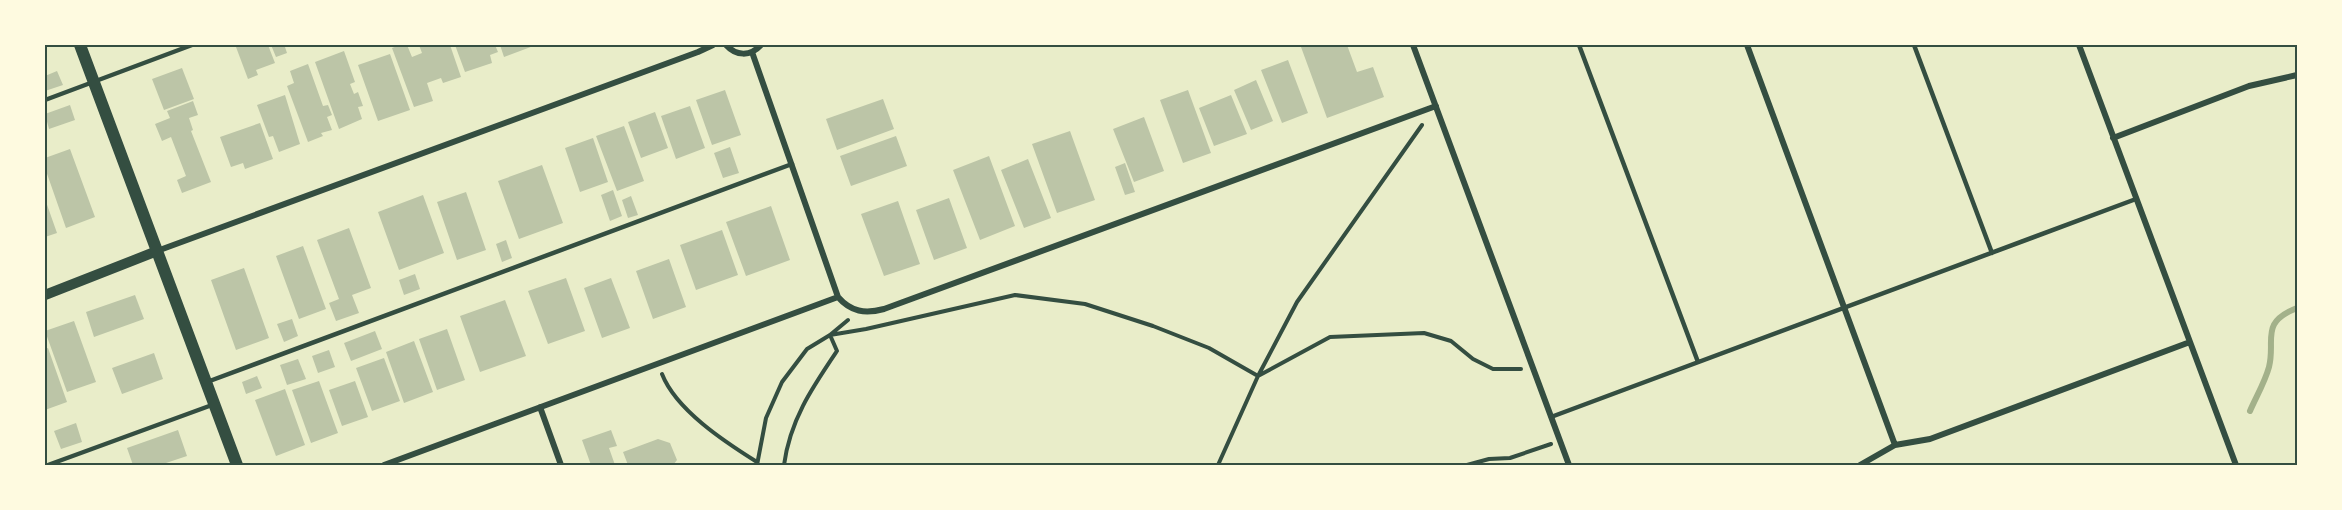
<svg xmlns="http://www.w3.org/2000/svg" width="2342" height="510" font-family="Helvetica,sans-serif">
  <rect width="100%" height="100%" fill="#e9edc9"/>
  <g fill="none" stroke-linecap="round" stroke-linejoin="round">
    <path stroke="#a3b18a" stroke-width="6" d="M 2250,411 C 2256,397 2265,382 2269,367 C 2276,340 2259,323 2297,308"/>
  </g>
  <path fill="#bcc5a7" d="M 242,45 L 268,45 L 275,63 L 256,70 L 258,75 L 248,79 L 236,47 Z
    M 271,45 L 291,45 L 285,47 L 287,53 L 276,57 Z
    M 400,45 L 407,45 L 412,57 L 422,53 L 419,45 L 450,45 L 461,77 L 443,83 L 441,78 L 427,83 L 433,101 L 414,107 L 392,48 Z
    M 455,45 L 495,45 L 498,52 L 490,55 L 492,63 L 465,72 Z
    M 500,45 L 536,45 L 504,57 Z
    M 1307,45 L 1347,45 L 1357,72 L 1373,67 L 1384,97 L 1327,118 L 1301,47 Z
    M 344,51 L 355,82 L 350,84 L 354,94 L 358,92 L 363,106 L 358,107 L 362,119 L 339,129 L 315,62 Z
    M 390,54 L 410,110 L 378,121 L 358,65 Z
    M 1288,60 L 1308,113 L 1282,123 L 1261,70 Z
    M 308,64 L 323,106 L 328,105 L 332,115 L 327,117 L 332,130 L 321,133 L 323,136 L 308,142 L 287,86 L 294,83 L 290,71 Z
    M 182,68 L 194,99 L 164,110 L 152,79 Z
    M 57,71 L 63,85 L 45,91 L 45,76 Z
    M 1256,80 L 1273,121 L 1251,130 L 1234,90 Z
    M 725,90 L 741,135 L 712,145 L 696,100 Z
    M 1188,90 L 1211,153 L 1183,163 L 1160,100 Z
    M 285,95 L 300,144 L 279,152 L 273,136 L 269,137 L 257,105 Z
    M 1231,95 L 1247,134 L 1214,146 L 1199,108 Z
    M 883,99 L 894,129 L 837,150 L 826,119 Z
    M 193,101 L 198,115 L 189,118 L 193,130 L 191,131 L 211,182 L 182,193 L 177,180 L 186,176 L 171,137 L 162,141 L 155,124 L 170,118 L 167,111 Z
    M 70,105 L 75,120 L 49,129 L 45,114 Z
    M 690,106 L 705,148 L 676,159 L 661,116 Z
    M 655,112 L 668,148 L 641,158 L 628,122 Z
    M 1144,117 L 1164,171 L 1134,182 L 1113,129 Z
    M 260,123 L 273,159 L 245,169 L 243,163 L 231,167 L 220,137 Z
    M 624,126 L 644,181 L 617,191 L 596,136 Z
    M 1070,131 L 1095,200 L 1057,213 L 1032,144 Z
    M 896,136 L 907,166 L 851,186 L 840,156 Z
    M 593,138 L 608,182 L 580,192 L 565,148 Z
    M 730,147 L 739,173 L 723,178 L 714,153 Z
    M 70,149 L 95,217 L 66,228 L 45,168 L 45,158 Z
    M 989,156 L 1015,226 L 980,240 L 953,170 Z
    M 1028,159 L 1051,218 L 1024,228 L 1001,170 Z
    M 1125,163 L 1135,192 L 1125,195 L 1115,167 Z
    M 542,165 L 563,223 L 519,239 L 498,181 Z
    M 613,190 L 622,216 L 610,221 L 601,195 Z
    M 466,192 L 486,250 L 457,260 L 437,202 Z
    M 423,195 L 444,253 L 399,270 L 378,212 Z
    M 631,196 L 638,215 L 628,218 L 622,200 Z
    M 949,198 L 967,248 L 934,260 L 916,210 Z
    M 45,199 L 57,233 L 45,237 Z
    M 898,201 L 920,264 L 884,276 L 861,214 Z
    M 771,206 L 790,260 L 746,276 L 726,222 Z
    M 349,228 L 371,288 L 352,295 L 359,313 L 336,321 L 329,303 L 339,299 L 317,240 Z
    M 722,230 L 738,275 L 696,290 L 680,245 Z
    M 506,240 L 512,258 L 502,262 L 496,244 Z
    M 303,246 L 326,309 L 299,319 L 276,256 Z
    M 669,259 L 686,307 L 653,319 L 636,271 Z
    M 244,268 L 269,338 L 236,350 L 211,280 Z
    M 415,274 L 420,289 L 404,295 L 399,280 Z
    M 566,278 L 585,331 L 548,344 L 528,291 Z
    M 611,278 L 630,328 L 602,338 L 584,288 Z
    M 135,295 L 144,319 L 94,337 L 86,312 Z
    M 505,300 L 526,356 L 480,372 L 460,316 Z
    M 292,319 L 298,336 L 284,342 L 277,324 Z
    M 74,321 L 96,382 L 67,392 L 45,331 Z
    M 447,329 L 465,380 L 437,390 L 419,339 Z
    M 375,331 L 382,349 L 351,361 L 344,343 Z
    M 414,341 L 433,392 L 404,403 L 386,352 Z
    M 48,348 L 67,402 L 45,410 L 45,349 Z
    M 329,350 L 335,367 L 318,373 L 312,356 Z
    M 154,353 L 163,379 L 122,394 L 112,368 Z
    M 384,358 L 400,401 L 372,411 L 356,368 Z
    M 298,359 L 306,379 L 287,385 L 280,365 Z
    M 257,376 L 262,388 L 246,394 L 242,382 Z
    M 319,381 L 338,433 L 311,443 L 292,390 Z
    M 355,381 L 368,417 L 342,426 L 329,390 Z
    M 285,389 L 305,445 L 276,456 L 255,400 Z
    M 76,423 L 82,442 L 61,449 L 54,431 Z
    M 178,430 L 187,456 L 160,465 L 133,465 L 127,448 Z
    M 611,430 L 617,446 L 609,448 L 615,465 L 591,465 L 582,440 Z
    M 658,439 L 670,443 L 677,460 L 673,465 L 628,465 L 623,452 Z"/>
  <g fill="none" stroke-linecap="round" stroke-linejoin="round">
    <path stroke="#344e41" stroke-width="4" d="M 662,374 C 676,410 725,442 757,462
      M 757,465 L 766,418 L 782,382 L 807,349 L 830,335 L 848,320
      M 784,465 C 790,420 812,388 837,351 L 830,335 L 866,329 L 1015,295 L 1085,304 L 1153,326 L 1209,348 L 1258,376 L 1330,337 L 1424,333 L 1451,341 L 1473,359 L 1493,369 L 1521,369
      M 1218,465 L 1258,376 L 1297,302 L 1422,125
      M 1467,465 L 1489,459 L 1510,458 L 1551,444"/>
    <path stroke="#344e41" stroke-width="4.5" d="M 1579,45 L 1698,362
      M 1914,45 L 1992,253
      M 45,100 L 192,45
      M 207,382 L 792,164
      M 1551,417 L 2136,199
      M 48,465 L 212,405"/>
    <path stroke="#344e41" stroke-width="6" d="M 726,45 C 736,56 750,57 761,45
      M 1413,45 L 1569,465
      M 1747,45 L 1895,445
      M 2079,45 L 2236,465
      M 752,52 L 838,297 C 851,312 865,314 884,309 L 1436,106
      M 2113,138 L 2249,86 L 2297,75
      M 157,251 L 698,52 L 713,45
      M 540,407 L 561,465
      M 384,465 L 838,297
      M 1860,465 L 1895,445 L 1930,439 L 2190,342"/>
    <path stroke="#344e41" stroke-width="10" d="M 45,295 L 157,251"/>
    <path stroke="#344e41" stroke-width="12" d="M 80,45 L 237,465"/>
  </g>
  <rect width="2342" height="510" fill="none" stroke="#fefae0" stroke-width="93"/>
  <rect x="46" y="46" width="2250" height="418" fill="none" stroke="#344e41" stroke-width="2"/>
</svg>
